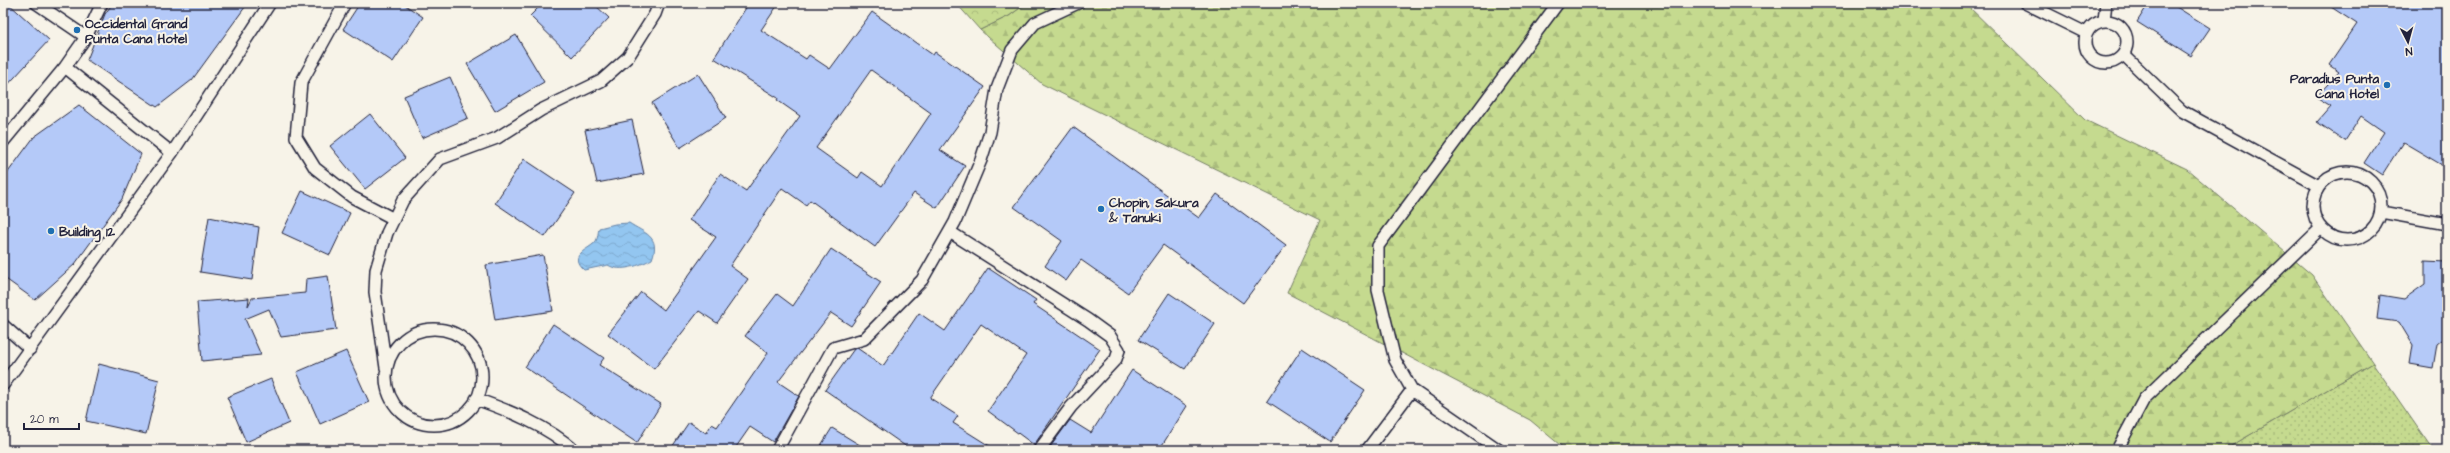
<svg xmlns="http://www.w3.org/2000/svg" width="2450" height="453" font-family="'Architects Daughter',sans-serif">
  <defs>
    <pattern id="grass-dots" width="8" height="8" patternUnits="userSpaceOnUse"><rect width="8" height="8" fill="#c5da8f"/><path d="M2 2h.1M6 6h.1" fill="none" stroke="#a9bb7c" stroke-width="1.8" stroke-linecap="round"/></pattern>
    <pattern id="forest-firs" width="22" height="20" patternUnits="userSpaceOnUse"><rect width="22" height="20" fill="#c5da8f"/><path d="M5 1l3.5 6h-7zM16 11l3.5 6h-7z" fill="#a9bb7c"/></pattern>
    <pattern id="park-crowns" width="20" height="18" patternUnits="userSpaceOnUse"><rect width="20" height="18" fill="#c5da8f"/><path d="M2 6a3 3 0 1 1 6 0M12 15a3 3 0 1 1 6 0" fill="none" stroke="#a9bb7c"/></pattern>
    <pattern id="water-waves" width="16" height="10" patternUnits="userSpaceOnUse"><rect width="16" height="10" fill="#93c6f0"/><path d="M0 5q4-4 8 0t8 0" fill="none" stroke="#7eaacf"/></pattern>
  </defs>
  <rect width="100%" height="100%" fill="#f7f3e8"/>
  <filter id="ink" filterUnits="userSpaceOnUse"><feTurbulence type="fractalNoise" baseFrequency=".025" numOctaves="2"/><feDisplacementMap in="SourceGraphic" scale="8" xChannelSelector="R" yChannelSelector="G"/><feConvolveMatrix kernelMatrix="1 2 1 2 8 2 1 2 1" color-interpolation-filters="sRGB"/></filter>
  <g filter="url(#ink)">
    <path fill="url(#grass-dots)" stroke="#747e65" d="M 2373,363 L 2433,450 L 2224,450 Z"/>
    <path fill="url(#forest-firs)" stroke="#747e65" d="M 1027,3 L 1965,3 L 2085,120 L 2187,169 L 2312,275 L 2373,363 L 2224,450 L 1566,450 L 1530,420 L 1287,293 L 1320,220 L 1042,84 L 980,30 L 1009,16 Z"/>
    <path fill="url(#park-crowns)" stroke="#747e65" d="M 956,3 L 1027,3 L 1009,16 L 980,30 Z"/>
    <path fill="url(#water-waves)" stroke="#6684a8" d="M 629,223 C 644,233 661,236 652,259 C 641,265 620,273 608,265 L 584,270 C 566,254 590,250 596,241 C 598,238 598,232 599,228 L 615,224 Z"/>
    <path fill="#b4c9f8" stroke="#22223b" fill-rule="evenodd" d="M 3,3 L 8,3 L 49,40 L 3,90 Z
      M 113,3 L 248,3 L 192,80 L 157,107 L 87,60 L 105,14 Z
      M 360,3 L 402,3 L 423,17 L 393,62 L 343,29 Z
      M 543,3 L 593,3 L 609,18 L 572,57 L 530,16 Z
      M 749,3 L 779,3 L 761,30 L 806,59 L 809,55 L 830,69 L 872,12 L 933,55 L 935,52 L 985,87 L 940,150 L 965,166 L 937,208 L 914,193 L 875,247 L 810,200 L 806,205 L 782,188 L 730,266 L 748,279 L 717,323 L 699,311 L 654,369 L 608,334 L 641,292 L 664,310 L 716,237 L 689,220 L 720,174 L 746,191 L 800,116 L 777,100 L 778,98 L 714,58 ZM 871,70 L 931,113 L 882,186 L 862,172 L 858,178 L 816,148 Z
      M 2149,3 L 2170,3 L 2210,28 L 2191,56 L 2137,22 Z
      M 2325,3 L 2447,3 L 2447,168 L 2403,142 L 2382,175 L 2364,163 L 2384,132 L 2361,116 L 2345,141 L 2317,122 L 2331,106 L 2316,97 L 2339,72 L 2329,65 L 2357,24 Z
      M 516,35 L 544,82 L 495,111 L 467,64 Z
      M 698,74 L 726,118 L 680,148 L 652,103 Z
      M 450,77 L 468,118 L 422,138 L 404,96 Z
      M 79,105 L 141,154 L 122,199 L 75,264 L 35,300 L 3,277 L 3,179 L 34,137 Z
      M 370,114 L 405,158 L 365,189 L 330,146 Z
      M 632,120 L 644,174 L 597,183 L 585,130 Z
      M 1073,127 L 1199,218 L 1217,194 L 1286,245 L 1243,303 L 1163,245 L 1128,293 L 1081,260 L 1066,281 L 1045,266 L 1062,241 L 1014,207 Z
      M 524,159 L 575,193 L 545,237 L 495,203 Z
      M 302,191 L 350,213 L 330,255 L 282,233 Z
      M 209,217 L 259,227 L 252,280 L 200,272 Z
      M 831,249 L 881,282 L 851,326 L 831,313 L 778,382 L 799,396 L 773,442 L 750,427 L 734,450 L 670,450 L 689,422 L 706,433 L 712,424 L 717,427 L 768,353 L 745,336 L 777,294 L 793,306 Z
      M 543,255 L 553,311 L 495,320 L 486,265 Z
      M 2425,261 L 2446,262 L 2447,336 L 2437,344 L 2433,368 L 2410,364 L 2413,345 L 2399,322 L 2377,319 L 2380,295 L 2404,299 L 2425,284 Z
      M 988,268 L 1036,300 L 1033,304 L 1100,349 L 1034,445 L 988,411 L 1026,355 L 981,324 L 930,398 L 958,416 L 953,423 L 996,450 L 911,450 L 825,390 L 854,349 L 857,348 L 883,366 L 919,313 L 945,331 Z
      M 328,276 L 336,330 L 281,337 L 269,309 L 245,319 L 261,355 L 202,361 L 197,302 L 249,298 L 248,306 L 252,298 L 305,293 L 306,279 Z
      M 1169,293 L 1215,324 L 1185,369 L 1138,340 Z
      M 553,324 L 604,358 L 599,365 L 661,404 L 637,443 L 525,367 Z
      M 1302,348 L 1365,390 L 1330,442 L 1267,401 Z
      M 346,351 L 369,402 L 320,424 L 297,372 Z
      M 99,364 L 159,380 L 146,434 L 86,421 Z
      M 1132,370 L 1187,406 L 1159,450 L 1048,450 L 1070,420 L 1091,433 Z
      M 271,379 L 289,423 L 246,442 L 227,397 Z
      M 832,428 L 868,450 L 818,450 Z"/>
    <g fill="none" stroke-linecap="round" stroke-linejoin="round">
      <defs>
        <path id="service" d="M 36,3 L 86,37
          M 345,3 L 301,83 L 296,137 L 315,168 L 352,197 L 394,219
          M 2025,3 L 2086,33
          M 2104,20 L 2106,3
          M2085 42a21 21 0 1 1 42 0a21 21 0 1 1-42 0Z
          M 2124,55 L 2182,111 L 2319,186
          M 65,67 L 172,153
          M 3,142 L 65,67 L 86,37 L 102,3
          M2313 206a34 34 0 1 1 68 0a34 34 0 1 1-68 0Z
          M 2381,212 L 2447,224
          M 950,232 L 1088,320 L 1110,336 L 1119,350 L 1116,359 L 1071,407 L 1039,450
          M 3,325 L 30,349
          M386 377a48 48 0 1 1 96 0a48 48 0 1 1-96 0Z
          M 386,368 L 375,292 L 376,270 L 387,233 L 403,200 L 440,159 L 497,138 L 541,110 L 601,81 L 628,57 L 655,14 L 659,3
          M 3,385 L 172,153 L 270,3
          M 476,399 C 510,411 547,426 574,450
          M 777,450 L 833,348 L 864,339 L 922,280 L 955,222 L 981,160 L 990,132 L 997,89 L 1012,50 L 1035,23 L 1078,3
          M 1367,450 L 1412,390
          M 1499,450 L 1412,390 L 1395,360 L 1378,290 L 1378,246 L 1558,3
          M 2117,450 L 2144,399 L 2321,228"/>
      </defs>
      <use href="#service" stroke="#22223b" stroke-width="14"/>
      <use href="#service" stroke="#f7f3e8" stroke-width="11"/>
    </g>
  </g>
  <g fill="#1f6fb2" stroke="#f7f3e8" stroke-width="1.5">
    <circle cx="77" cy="30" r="4"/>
    <circle cx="2387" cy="85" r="4"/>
    <circle cx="1101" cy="209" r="4"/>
    <circle cx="51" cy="231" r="4"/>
  </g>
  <g text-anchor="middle" stroke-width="4" stroke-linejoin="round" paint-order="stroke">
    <g font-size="13" font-weight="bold" fill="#22223b" stroke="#f7f3e8" text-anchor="start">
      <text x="85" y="28">Occidental Grand<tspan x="85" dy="15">Punta Cana Hotel</tspan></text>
      <text x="2379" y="83" text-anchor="end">Paradius Punta<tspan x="2379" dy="15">Cana Hotel</tspan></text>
      <text x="1109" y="207">Chopin, Sakura<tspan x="1109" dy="15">&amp; Tanuki</tspan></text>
      <text x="59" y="236">Building 12</text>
    </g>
  </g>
  <rect width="2450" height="453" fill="none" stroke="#f7f3e8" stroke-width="16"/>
  <rect x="8" y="8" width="2434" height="437" fill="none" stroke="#22223b" stroke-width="1.5" filter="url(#ink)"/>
  <g transform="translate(2408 42) rotate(174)" stroke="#f7f3e8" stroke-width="3" paint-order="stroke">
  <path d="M0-3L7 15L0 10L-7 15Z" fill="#22223b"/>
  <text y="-6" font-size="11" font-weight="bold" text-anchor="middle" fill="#22223b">N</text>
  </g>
  <path d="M24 423v6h55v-6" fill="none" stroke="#22223b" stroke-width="2"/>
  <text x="30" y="423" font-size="12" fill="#22223b" stroke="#f7f3e8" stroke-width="3" paint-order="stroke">20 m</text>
</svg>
